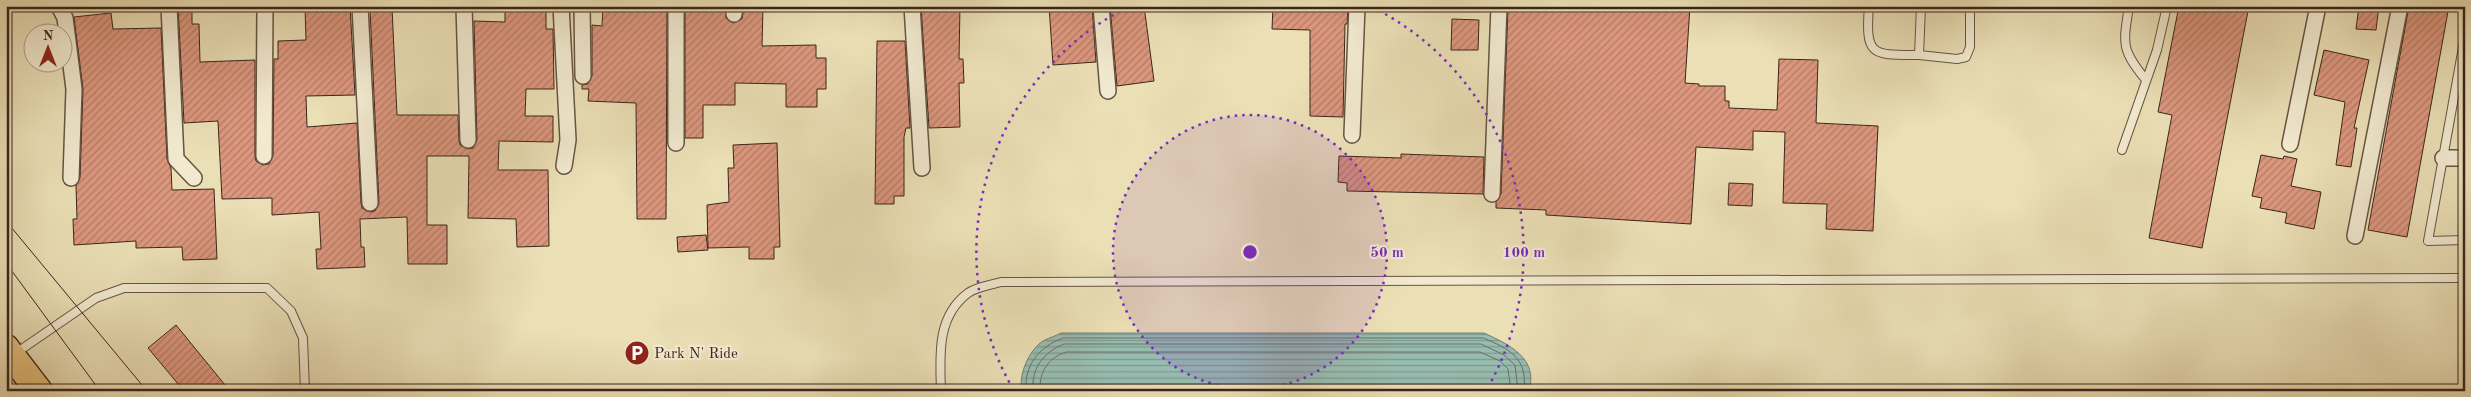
<svg xmlns="http://www.w3.org/2000/svg" width="2471" height="397" font-family="'Old Standard TT',serif">
  <defs>
    <pattern id="water-rules" width="6" height="5" patternUnits="userSpaceOnUse" patternTransform="scale(1.25)"><rect width="6" height="5" fill="#98bcb0"/><path d="M0 2.5h6" fill="none" stroke="#7d998e"/></pattern>
    <pattern id="building-hatch" width="6" height="6" patternUnits="userSpaceOnUse" patternTransform="scale(1.25)"><rect width="6" height="6" fill="#dc977e"/><path d="M-1 1l2-2M0 6l6-6M5 7l2-2" fill="none" stroke="#b47b66"/></pattern>
  </defs>
  <rect width="100%" height="100%" fill="#ebdfb6"/>
  <filter id="stains"><feTurbulence type="fractalNoise" baseFrequency=".004" numOctaves="4"/><feColorMatrix values="0 0 0 0 .2 0 0 0 0 .09 0 0 0 0 .02 0 0 0 .5 -.17"/></filter>
  <radialGradient id="worn" r=".72"><stop offset=".6" stop-color="#630" stop-opacity="0"/><stop offset="1" stop-color="#630" stop-opacity=".3"/></radialGradient>
  <path fill="url(#water-rules)" stroke="#738074" d="M 1061,333 L 1484,333 C 1508,344 1539,358 1529,391 L 1022,391 C 1018,375 1029,350 1043,341 C 1048,338 1056,336 1061,333 Z"/>
  <g fill="none" stroke-linecap="round" stroke-linejoin="round">
    <path stroke="#6a7066" stroke-width="1" d="M 1026,391 C 1024,365 1039,347 1063,338 L 1483,338 C 1510,349 1528,358 1524,391
      M 1033,391 C 1031,368 1044,352 1064,344 L 1481,344 L 1504,355 L 1515,365 L 1518,391
      M 1040,391 C 1039,372 1048,358 1066,352 L 1480,352 L 1500,361 L 1508,369 L 1511,391"/>
  </g>
  <path fill="url(#building-hatch)" stroke="#3b251b" d="M 178,6 L 192,6 L 192,24 L 199,24 L 200,62 L 255,60 L 255,156 L 256,161 L 263,165 L 269,164 L 273,156 L 274,59 L 278,59 L 278,41 L 306,40 L 305,6 L 350,6 L 355,95 L 306,96 L 307,127 L 357,123 L 361,203 L 362,208 L 370,212 L 375,211 L 379,203 L 370,9 L 392,8 L 397,115 L 458,115 L 459,141 L 460,145 L 468,149 L 473,148 L 477,140 L 474,21 L 505,22 L 505,6 L 546,6 L 546,29 L 553,29 L 554,89 L 526,89 L 525,116 L 553,116 L 553,142 L 499,141 L 498,170 L 548,170 L 549,246 L 517,247 L 516,219 L 468,218 L 469,156 L 427,156 L 427,225 L 447,225 L 447,264 L 408,264 L 407,217 L 360,219 L 361,247 L 364,247 L 365,267 L 317,269 L 316,249 L 321,249 L 319,212 L 272,215 L 272,198 L 222,199 L 218,121 L 184,123 Z
    M 603,6 L 667,6 L 666,219 L 637,219 L 636,103 L 588,101 L 589,89 L 582,89 L 582,85 L 588,84 L 592,76 L 592,25 L 602,26 Z
    M 685,6 L 726,6 L 726,18 L 733,23 L 742,19 L 744,6 L 763,6 L 762,46 L 816,45 L 816,58 L 826,58 L 826,89 L 817,89 L 817,107 L 786,107 L 786,84 L 735,83 L 735,105 L 703,105 L 703,138 L 685,138 Z
    M 921,6 L 960,6 L 959,59 L 963,59 L 964,83 L 959,83 L 960,127 L 929,128 Z
    M 1049,6 L 1092,6 L 1096,62 L 1053,65 Z
    M 1110,6 L 1144,6 L 1154,81 L 1117,86 Z
    M 1273,6 L 1348,6 L 1347,24 L 1345,24 L 1343,117 L 1310,116 L 1310,30 L 1272,29 Z
    M 1558,6 L 1690,6 L 1685,83 L 1699,84 L 1699,86 L 1725,86 L 1725,101 L 1729,101 L 1729,108 L 1777,110 L 1779,59 L 1818,60 L 1816,123 L 1878,126 L 1873,231 L 1826,229 L 1827,204 L 1783,203 L 1785,132 L 1753,131 L 1753,150 L 1696,147 L 1691,224 L 1546,215 L 1546,210 L 1496,208 L 1496,202 L 1501,194 L 1508,8 L 1558,11 Z
    M 2179,6 L 2249,6 L 2202,248 L 2149,238 L 2172,115 L 2158,112 Z
    M 2359,6 L 2379,6 L 2376,30 L 2356,29 Z
    M 2409,6 L 2449,6 L 2407,237 L 2368,230 Z
    M 111,13 L 113,29 L 161,28 L 167,159 L 171,168 L 172,190 L 214,189 L 217,259 L 183,260 L 182,247 L 136,248 L 136,241 L 74,245 L 73,219 L 77,219 L 76,185 L 80,178 L 83,89 L 74,17 Z
    M 1452,19 L 1479,20 L 1478,50 L 1451,50 Z
    M 877,41 L 905,41 L 910,128 L 906,128 L 904,137 L 904,196 L 894,196 L 894,204 L 875,204 Z
    M 2324,50 L 2369,60 L 2354,128 L 2357,128 L 2351,167 L 2336,165 L 2345,102 L 2314,95 Z
    M 777,143 L 780,247 L 774,247 L 774,259 L 749,259 L 749,247 L 708,248 L 707,205 L 729,202 L 728,168 L 734,168 L 733,145 Z
    M 1401,154 L 1484,157 L 1483,194 L 1347,191 L 1347,183 L 1338,182 L 1339,156 L 1401,158 Z
    M 2261,155 L 2283,159 L 2284,156 L 2297,159 L 2291,186 L 2321,192 L 2314,229 L 2285,223 L 2287,213 L 2260,208 L 2262,198 L 2252,196 Z
    M 1729,183 L 1753,184 L 1752,206 L 1728,205 Z
    M 706,235 L 708,250 L 678,252 L 677,237 Z
    M 176,325 L 230,391 L 184,391 L 148,348 Z"/>
  <g fill="none" stroke-linecap="round" stroke-linejoin="round">
    <defs>
      <path id="lane" d="M 1869,6 C 1865,57 1872,55 1919,55 L 1921,6
        M 2129,6 C 2123,45 2121,49 2146,80
        M 2465,36 L 2428,241 L 2465,240
        M 1919,55 L 1957,59 L 1966,57 L 1970,47 L 1970,6
        M 2122,150 L 2157,50 L 2167,6
        M 16,353 L 96,298 L 124,288 L 267,288 L 291,311 L 303,338 L 305,391
        M 941,391 C 940,356 936,317 968,293 C 976,287 991,285 1001,282 L 2465,278"/>
      <path id="street" d="M 59,6 L 65,18 L 74,89 L 71,178
        M 169,6 L 176,159 L 194,178
        M 360,6 L 370,203
        M 464,6 L 468,140
        M 561,6 L 568,140 L 564,166
        M 582,6 L 583,76
        M 676,6 L 676,143
        M 912,6 L 922,168
        M 1101,6 L 1108,91
        M 734,14 L 735,6
        M 1352,135 L 1357,6
        M 2290,144 L 2318,6
        M 264,156 L 265,6
        M 2443,158 L 2465,158
        M 1492,194 L 1499,6
        M 2355,236 L 2400,6"/>
      <path id="highway" d="M 6,348 L 39,391"/>
    </defs>
    <use href="#lane" stroke="#675442" stroke-width="10"/>
    <use href="#street" stroke="#675442" stroke-width="18"/>
    <use href="#highway" stroke="#3b251b" stroke-width="29"/>
    <use href="#lane" stroke="#f2ead0" stroke-width="8"/>
    <use href="#street" stroke="#f2ead0" stroke-width="15"/>
    <use href="#highway" stroke="#e6c07b" stroke-width="26"/>
    <path stroke="#3b251b" stroke-width="1" d="M 6,221 L 147,391
      M 6,263 L 100,391"/>
  </g>
  <circle cx="1250" cy="252" r="137" fill="#7b2cbf" fill-opacity=".12"/>
  <g fill="none" stroke="#7b2cbf" stroke-width="2.5" stroke-dasharray="2.5 5">
    <circle cx="1250" cy="252" r="137"/>
    <path d="M1013 389A274 274 0 0 1 1128 7M1372 7A274 274 0 0 1 1487 389"/>
  </g>
  <defs>
    <symbol id="parking-disc" viewBox="-11 -11 22 22"><circle r="9.5" fill="#8f2418" stroke="#f2ead0"/><path d="M-3.5-5.5H1a3.5 3.5 0 0 1 0 7H-1V5.5H-3.5ZM-1-3.4V-.6H.8a1.4 1.4 0 0 0 0-2.8Z" fill="#fff"/></symbol>
  </defs>
  <g fill-rule="evenodd">
    <use href="#parking-disc" x="623" y="339" width="28" height="28"/>
  </g>
  <g text-anchor="middle" stroke-width="4.5" stroke-linejoin="round" paint-order="stroke">
    <g font-size="15" fill="#3b251b" stroke="#f2ead0" text-anchor="start">
      <text x="654" y="358">Park N' Ride</text>
    </g>
  </g>
  <circle cx="1250" cy="252" r="8" fill="#7b2cbf" stroke="#f2ead0" stroke-width="2.5"/>
  <g font-size="15" text-anchor="middle" font-weight="bold" fill="#7b2cbf" stroke="#f2ead0" stroke-width="4.5" stroke-linejoin="round" paint-order="stroke">
    <text x="1387" y="257">50 m</text>
    <text x="1524" y="257">100 m</text>
  </g>
  <rect width="2471" height="397" fill="none" stroke="#ebdfb6" stroke-width="25"/>
  <rect x="8" y="8" width="2456" height="382" fill="none" stroke="#3b251b" stroke-width="2.5"/>
  <rect x="12" y="12" width="2446" height="372" fill="none" stroke="#3b251b"/>
  <g transform="translate(48 48)"><circle r="24" fill="#f2ead0" stroke="#a99b88"/>
  <path d="M0-4L9 19L0 12L-9 19Z" fill="#8f2418"/>
  <text y="-8" font-size="14" font-weight="bold" text-anchor="middle" fill="#3b251b">N</text>
  </g>
  <rect width="100%" height="100%" filter="url(#stains)"/>
  <rect width="100%" height="100%" fill="url(#worn)"/>
</svg>
